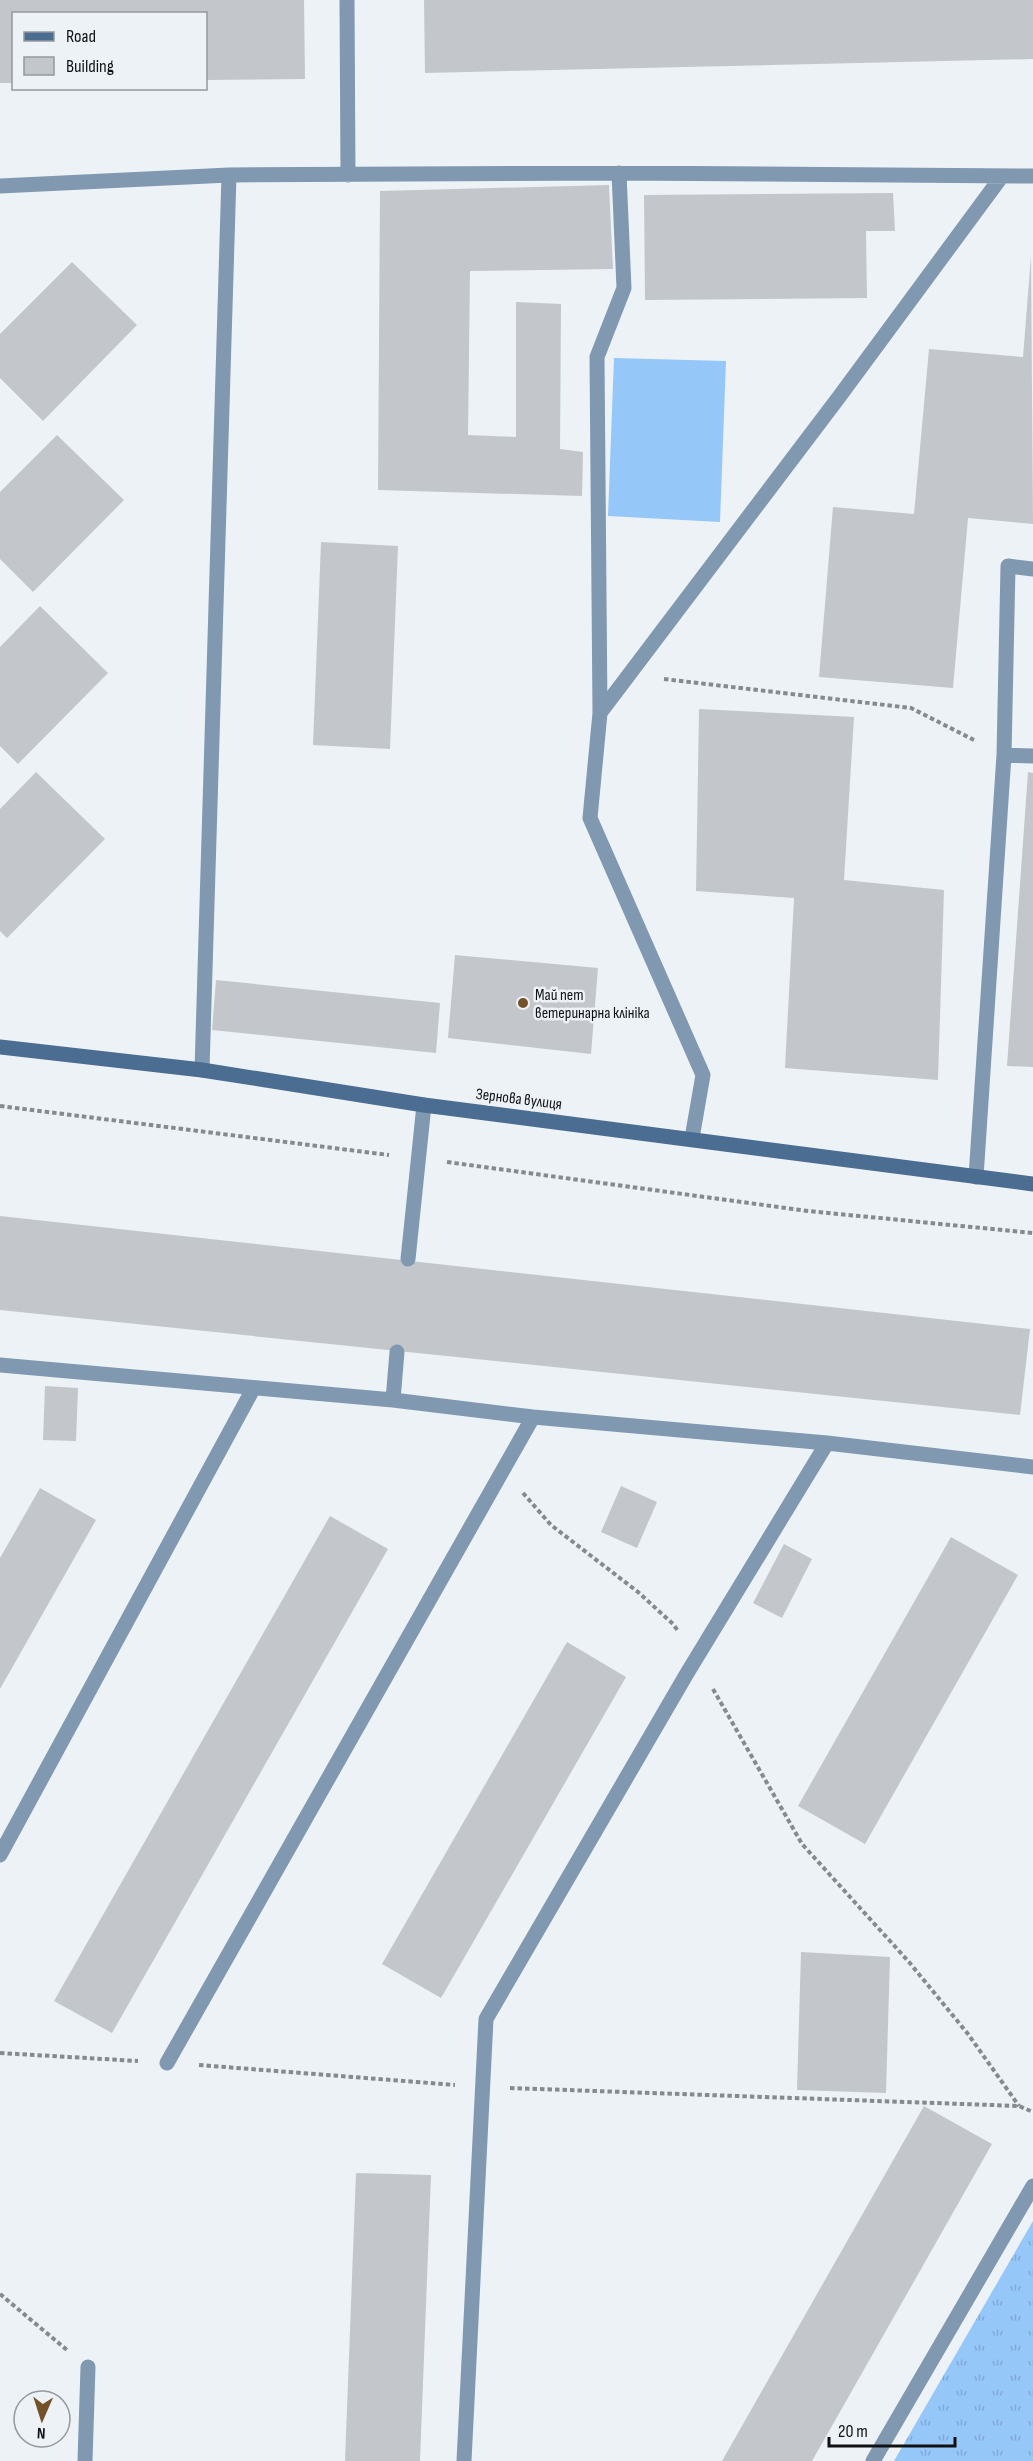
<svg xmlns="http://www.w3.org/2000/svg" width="1033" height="2461" font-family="'Sofia Sans Condensed',sans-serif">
  <defs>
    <pattern id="grass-tufts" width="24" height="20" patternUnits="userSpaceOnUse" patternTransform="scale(1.5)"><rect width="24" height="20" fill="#96c7f9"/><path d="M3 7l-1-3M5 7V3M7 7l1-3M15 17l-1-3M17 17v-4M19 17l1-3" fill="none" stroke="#80aad5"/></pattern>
  </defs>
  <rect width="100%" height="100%" fill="#edf2f7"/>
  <path fill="url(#grass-tufts)" d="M 1033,2221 L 1033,2461 L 894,2461 Z"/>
  <path fill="#96c7f9" d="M 614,358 L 726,361 L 720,522 L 608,516 Z"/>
  <path fill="#c3c7cc" d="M 0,0 L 304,0 L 305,79 L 206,80 L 206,14 L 14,14 L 14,83 L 0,83 Z
    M 424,0 L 1033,0 L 1033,59 L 425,73 Z
    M 609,185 L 613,269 L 470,271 L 468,435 L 516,437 L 516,302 L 561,304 L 560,449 L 583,452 L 582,496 L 378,490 L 380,191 Z
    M 893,193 L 895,231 L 866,231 L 867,298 L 645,300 L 644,195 Z
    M 1031,256 L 1033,524 L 968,518 L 953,688 L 819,677 L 833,507 L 914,514 L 929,349 L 1023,357 Z
    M 72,262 L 137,325 L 43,421 L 0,378 L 0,334 Z
    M 57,435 L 124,500 L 33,592 L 0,559 L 0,492 Z
    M 321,542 L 398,546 L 390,749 L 313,745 Z
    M 40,606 L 108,673 L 18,764 L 0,746 L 0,647 Z
    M 699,709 L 854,717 L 844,880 L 944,890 L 938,1080 L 785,1068 L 794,898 L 696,891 Z
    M 36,772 L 105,839 L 7,938 L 0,931 L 0,809 Z
    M 1028,772 L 1033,773 L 1033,1067 L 1007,1066 Z
    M 455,955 L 598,968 L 591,1054 L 448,1038 Z
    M 216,980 L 440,1003 L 436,1053 L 212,1030 Z
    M 0,1216 L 1030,1329 L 1020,1415 L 0,1310 Z
    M 45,1386 L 78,1388 L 76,1441 L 43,1440 Z
    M 621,1486 L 657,1502 L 637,1548 L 601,1532 Z
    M 40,1488 L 96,1520 L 0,1689 L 0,1558 Z
    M 330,1516 L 388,1549 L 112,2033 L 54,2001 Z
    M 951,1537 L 1018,1575 L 865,1844 L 798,1806 Z
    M 784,1544 L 812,1559 L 782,1618 L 753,1603 Z
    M 567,1642 L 626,1677 L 441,1998 L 382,1964 Z
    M 801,1952 L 890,1957 L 886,2093 L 797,2090 Z
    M 924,2106 L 992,2144 L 820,2447 L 812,2461 L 722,2461 Z
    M 356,2173 L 431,2175 L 420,2461 L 345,2461 Z"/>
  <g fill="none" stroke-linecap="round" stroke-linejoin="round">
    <path stroke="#878a8d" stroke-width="4" stroke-dasharray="4.5 3" stroke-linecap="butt" d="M 664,679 L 911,708 L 974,740
      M 0,1106 L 389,1155
      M 447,1162 L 808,1211 L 1033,1233
      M 523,1493 L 551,1525 L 638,1592 L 673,1624 L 678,1631
      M 713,1689 L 802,1844 L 909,1962 L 968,2034 L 1019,2106
      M 0,2053 L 138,2061
      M 199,2065 L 455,2085
      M 510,2088 L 1019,2106 L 1033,2112
      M 0,2294 L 67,2350"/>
    <path stroke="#8198b1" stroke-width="15" d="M 347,0 L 348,175
      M 0,186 L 229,175
      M 600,713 L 597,357 L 624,288 L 619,173
      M 1004,755 L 1008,566 L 1033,569
      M 202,1070 L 229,175 L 619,173 L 1033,176
      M 692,1138 L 703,1075 L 590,818 L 600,713 L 839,397 L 1002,176
      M 976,1177 L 1004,755 L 1033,756
      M 408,1259 L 424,1105
      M 0,1365 L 393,1400 L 533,1417 L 827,1443 L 1033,1467
      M 393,1400 L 397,1352
      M 0,1855 L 253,1389
      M 167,2063 L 533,1417
      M 85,2461 L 88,2367
      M 464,2461 L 486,2019 L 686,1675 L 827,1443
      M 873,2461 L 1033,2186"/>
    <path stroke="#4b6d91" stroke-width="15" d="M 0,1047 L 202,1070 L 424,1105 L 1033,1184"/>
  </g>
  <circle fill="#735229" stroke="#edf2f7" stroke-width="2" cx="523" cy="1003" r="6"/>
  <g text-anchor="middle" stroke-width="5" stroke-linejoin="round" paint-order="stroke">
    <g font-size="16" fill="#101113" stroke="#edf2f7" text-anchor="start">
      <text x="535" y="1000">Май пет<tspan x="535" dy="18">ветеринарна клініка</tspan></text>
    </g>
    <g font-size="16" fill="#101113" stroke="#edf2f7">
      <text transform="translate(519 1098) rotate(7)" y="6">Зернова вулиця</text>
    </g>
  </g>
  <rect x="12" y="12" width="195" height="78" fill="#edf2f7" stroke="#95989c" stroke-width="1.5"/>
  <rect x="24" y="32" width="30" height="9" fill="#4b6d91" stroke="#95989c" stroke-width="1.5"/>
  <text x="66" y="42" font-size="18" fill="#101113">Road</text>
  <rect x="24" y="57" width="30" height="18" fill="#c3c7cc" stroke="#95989c" stroke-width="1.5"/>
  <text x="66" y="72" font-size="18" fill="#101113">Building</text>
  <g transform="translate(42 2419) rotate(183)"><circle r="28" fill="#edf2f7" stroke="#95989c" stroke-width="1.5"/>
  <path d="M0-4.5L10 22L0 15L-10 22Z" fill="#735229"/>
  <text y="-9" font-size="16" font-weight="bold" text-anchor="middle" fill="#101113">N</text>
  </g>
  <path d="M829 2437v9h126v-9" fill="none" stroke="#101113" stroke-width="3"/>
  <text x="838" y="2437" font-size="18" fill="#101113" stroke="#edf2f7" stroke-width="4.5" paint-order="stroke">20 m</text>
</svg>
